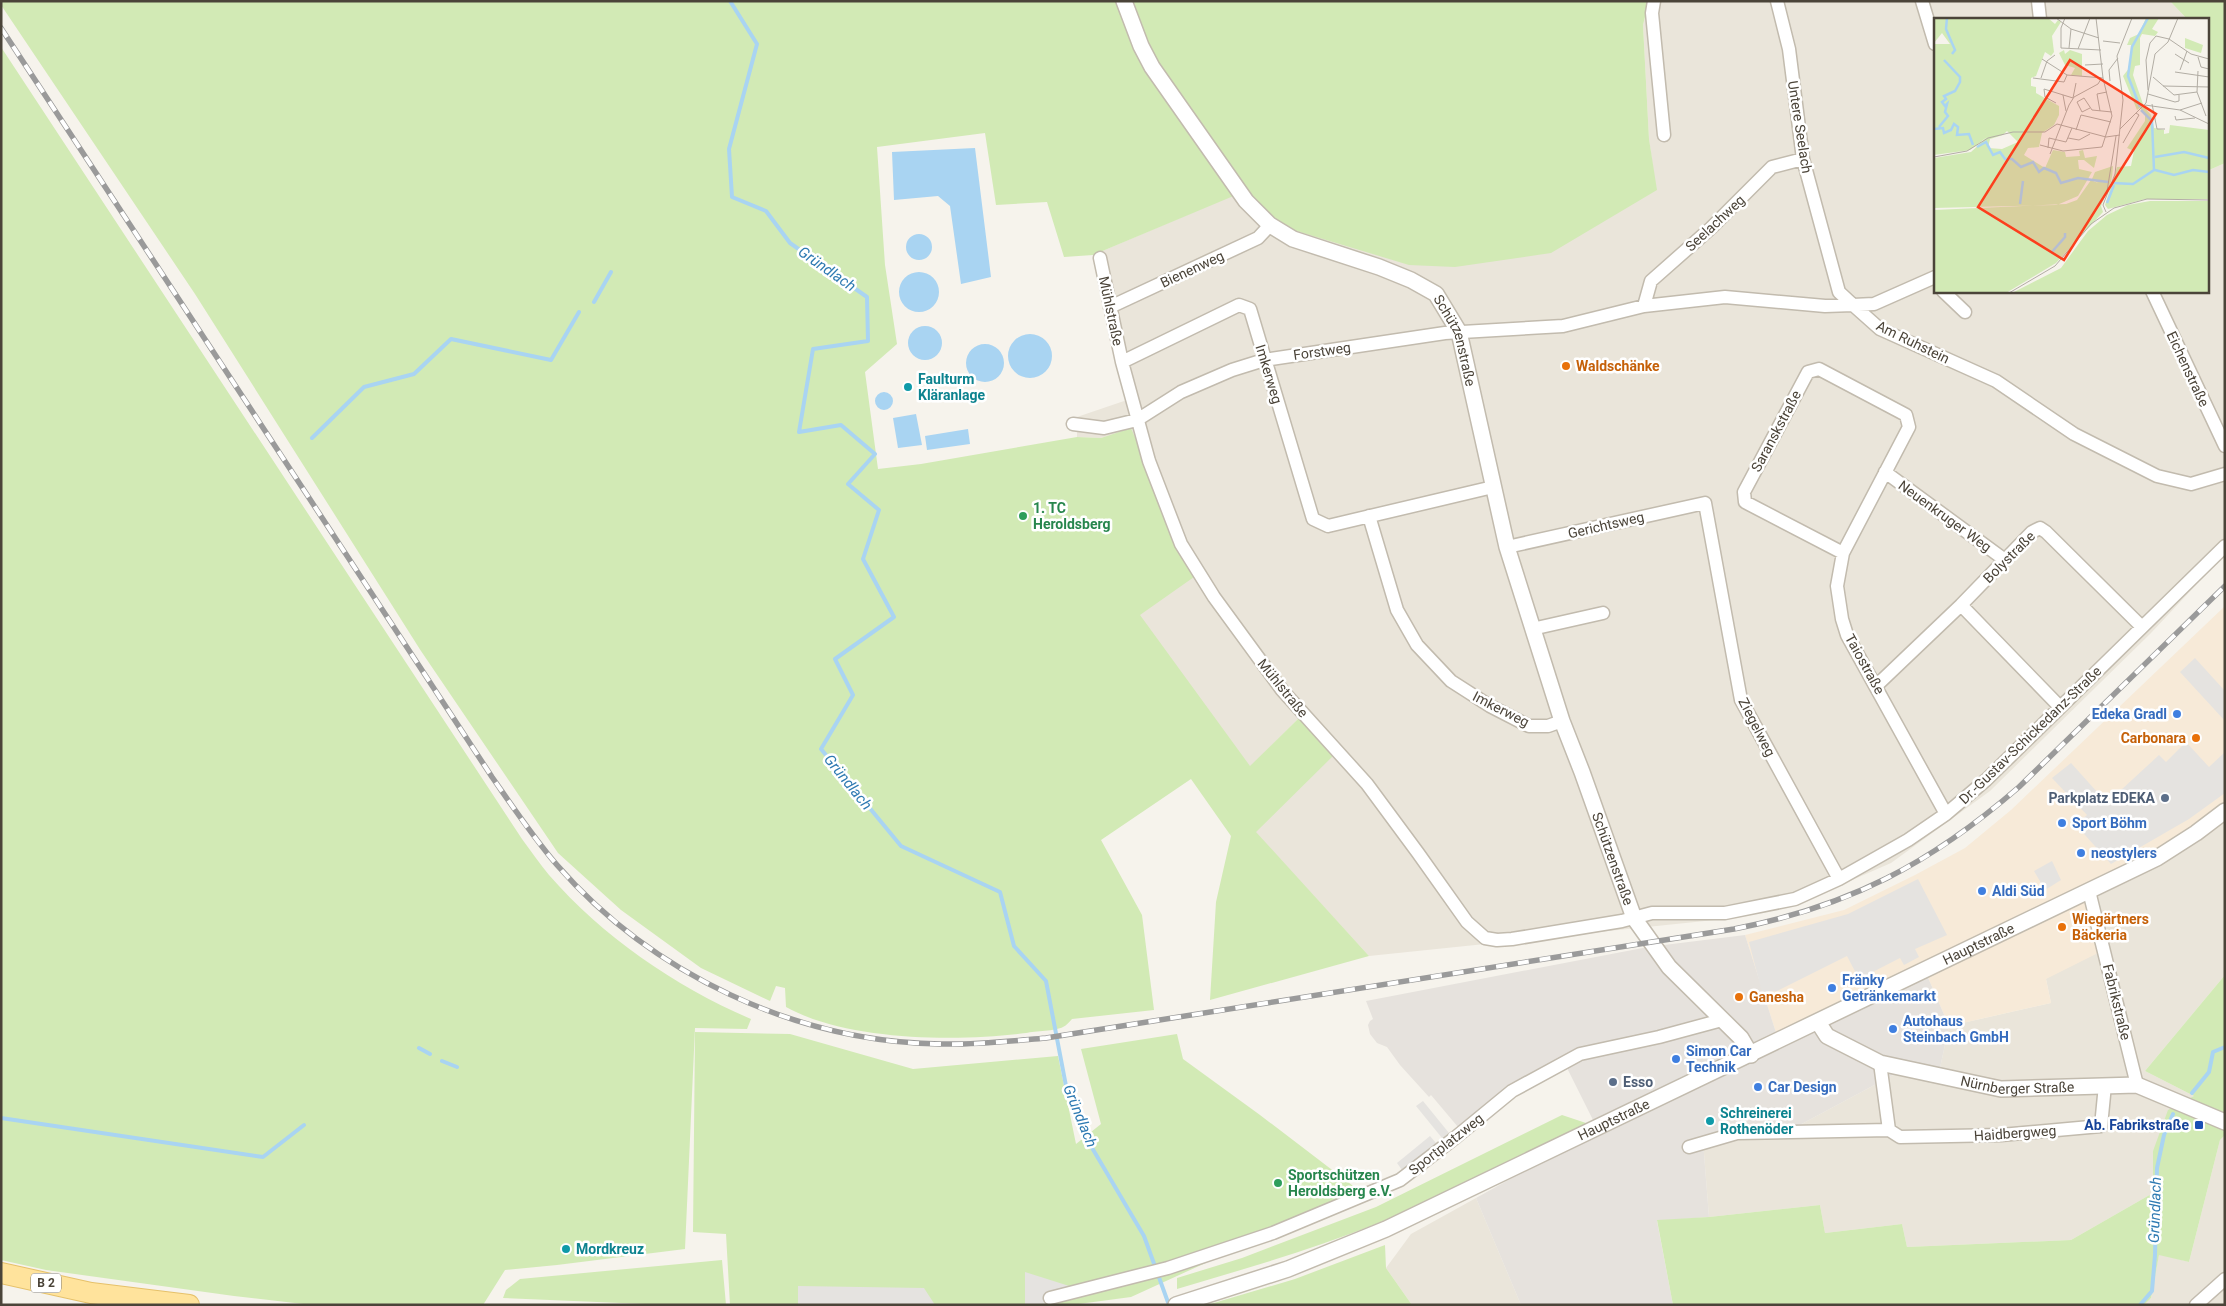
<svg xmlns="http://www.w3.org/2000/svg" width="2226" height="1306" font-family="Roboto,sans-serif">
  <rect width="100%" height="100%" fill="#f6f3ec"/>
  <path fill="#eae5da" d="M 1649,1 L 2170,1 L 2187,19 L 1935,19 L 1935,291 L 2207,291 L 2207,171 L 2225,163 L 2225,554 L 2151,633 L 1990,791 L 1891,863 L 1795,905 L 1724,919 L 1369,956 L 1255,832 L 1332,756 L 1299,718 L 1250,767 L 1139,615 L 1131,429 L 1101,438 L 1077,437 L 1077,417 L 1127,400 L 1093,255 L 1243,191 L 1656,190 L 1649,139 L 1643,25 Z
    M 2225,809 L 2225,975 L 2145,1071 L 2194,1096 L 2153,1151 L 2153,1193 L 2071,1240 L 1907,1247 L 1902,1224 L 1825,1233 L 1820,1205 L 1709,1217 L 1703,1141 L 1796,1127 L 1895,1074 L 1940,1068 L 1949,1026 L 2051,1003 L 2046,979 L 2087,889 Z
    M 2225,1135 L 2225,1305 L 2144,1305 L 2151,1298 L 2159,1254 L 2189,1262 L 2220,1140 Z
    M 1476,1198 L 1521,1305 L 1412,1305 L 1386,1268 L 1411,1234 Z"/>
  <path fill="#f7ead8" d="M 2225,606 L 2225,809 L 2196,831 L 2087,889 L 2102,951 L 2046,979 L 2051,1003 L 1949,1026 L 1926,973 L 1778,1039 L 1745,935 L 1844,910 L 1915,875 L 1965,848 L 2011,810 Z"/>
  <path fill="#e6e2dd" d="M 1745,935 L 1778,1039 L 1926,973 L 1949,1026 L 1940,1068 L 1895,1074 L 1796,1127 L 1703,1141 L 1709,1217 L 1657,1221 L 1673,1305 L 1521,1305 L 1476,1198 L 1598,1130 L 1566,1066 L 1458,1127 L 1431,1095 L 1429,1097 L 1400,1065 L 1387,1047 L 1377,1043 L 1370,1034 L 1368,1025 L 1370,1021 L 1373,1019 L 1366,1001 L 1648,947 Z"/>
  <path fill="#d2eab5" d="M 1,1 L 1649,1 L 1643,25 L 1649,139 L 1657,190 L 1551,253 L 1455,267 L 1409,265 L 1280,226 L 1243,192 L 1093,255 L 1064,257 L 1047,202 L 996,205 L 985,133 L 877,147 L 885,265 L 897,344 L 865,372 L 878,469 L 921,464 L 1077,437 L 1101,438 L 1131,428 L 1194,577 L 1140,615 L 1250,766 L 1299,718 L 1333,756 L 1256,832 L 1369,956 L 1210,1000 L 1216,902 L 1231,836 L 1191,779 L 1101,840 L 1142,915 L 1154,1010 L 1072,1019 C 1069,1022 1066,1026 1063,1027 C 1056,1031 1035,1031 1026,1033 C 958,1042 847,1041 786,1007 L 785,988 L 776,986 L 770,1001 L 701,968 L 621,910 L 558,853 L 421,651 L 195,294 L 1,5 Z
    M 2170,1 L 2225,1 L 2225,163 L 2207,171 L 2207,19 L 2187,19 Z
    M 1,47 L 522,839 C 531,851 540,864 549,875 C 603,937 676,987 751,1019 L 747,1029 L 695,1028 L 685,1249 L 557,1265 L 505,1270 L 483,1305 L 312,1305 L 234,1296 L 46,1270 L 1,1260 Z
    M 2225,975 L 2225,1135 L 2220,1140 L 2189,1262 L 2159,1255 L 2151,1298 L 2144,1305 L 1673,1305 L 1657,1220 L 1709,1217 L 1820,1205 L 1825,1233 L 1902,1224 L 1907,1247 L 2071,1240 L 2153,1193 L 2153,1151 L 2168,1110 L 2194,1096 L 2145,1071 Z
    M 695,1032 L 790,1034 L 913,1069 L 1058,1056 L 1076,1144 L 1101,1124 L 1081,1049 L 1177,1034 L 1183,1059 L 1260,1115 L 1361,1192 L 1131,1297 L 1071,1305 L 730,1305 L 726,1234 L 693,1232 Z
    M 1562,1115 L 1589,1124 C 1518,1159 1448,1194 1376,1224 C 1311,1250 1244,1269 1177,1289 L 1177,1278 L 1242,1258 L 1376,1207 Z
    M 1385,1245 L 1386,1268 L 1412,1305 L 1207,1305 L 1295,1279 Z
    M 722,1260 L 726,1305 L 669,1305 L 503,1298 L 506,1290 L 520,1279 Z"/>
  <path fill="#e5e3e0" d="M 2195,658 L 2225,691 L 2225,721 L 2180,672 Z
    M 2186,742 L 2209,767 L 2225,752 L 2225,793 L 2189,819 L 2111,864 L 2076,825 L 2087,815 L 2052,778 L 2071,763 L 2107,803 L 2159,755 L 2166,762 Z
    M 2052,861 L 2061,880 L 2045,890 L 2034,871 Z
    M 1918,879 L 1947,935 L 1915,949 L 1919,957 L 1904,965 L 1900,958 L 1859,979 L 1847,956 L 1777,991 L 1762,992 L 1749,942 L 1848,914 Z
    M 1423,1101 L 1449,1133 L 1442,1138 L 1416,1106 Z
    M 1430,1136 L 1436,1143 L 1402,1170 L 1397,1163 Z
    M 1025,1272 L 1085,1291 L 1052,1299 L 1057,1303 L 1023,1305 L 1025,1304 Z
    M 798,1286 L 924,1288 L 935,1305 L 798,1305 Z"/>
  <path fill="#a9d4f2" d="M 975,148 L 991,277 L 961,284 L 950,206 L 938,196 L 894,200 L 892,152 Z
    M906 247a13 13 0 1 1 26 0a13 13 0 1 1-26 0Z
    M899 292a20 20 0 1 1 40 0a20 20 0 1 1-40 0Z
    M908 343a17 17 0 1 1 34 0a17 17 0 1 1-34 0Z
    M1008 356a22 22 0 1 1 44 0a22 22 0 1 1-44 0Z
    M966 363a19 19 0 1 1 38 0a19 19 0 1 1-38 0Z
    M875 401a9 9 0 1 1 18 0a9 9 0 1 1-18 0Z
    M 916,414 L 922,445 L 898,448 L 893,418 Z
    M 968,429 L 970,444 L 927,450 L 925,436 Z"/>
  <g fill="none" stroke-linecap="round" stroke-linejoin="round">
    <path stroke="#a9d4f2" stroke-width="4" d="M 730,1 L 757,44 L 729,149 L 732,197 L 766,211 L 790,243 L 867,297 L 868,341 L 813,349 L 799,432 L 841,425 L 875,454 L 848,484 L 879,510 L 863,559 L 894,617 L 835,659 L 853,695 L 821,749 L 901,846 L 1000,892 L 1014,946 L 1046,981 L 1067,1091 L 1088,1141 L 1144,1236 L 1169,1305
      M 594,302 L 611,272
      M 312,438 L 364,387 L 414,374 L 451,339 L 551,360 L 579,312
      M 419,1048 L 430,1054
      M 442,1061 L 457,1067
      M 2192,1093 L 2209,1072 L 2213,1052 L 2225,1047
      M 1,1118 L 263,1157 L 304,1125
      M 2140,1305 L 2152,1291 L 2155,1255 L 2157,1168 L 2164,1135 L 2173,1114"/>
    <defs>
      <path id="minor" d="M 1654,1 L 1652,13 L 1664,135
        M 1777,1 L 1789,49 L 1803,159 L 1839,292 L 1853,305 L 1874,304 L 1935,277
        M 1922,1 L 1935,44
        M 2038,1 L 2040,19
        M 1100,258 L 1122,362 L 1149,461 L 1181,544 L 1214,597 L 1282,690 L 1367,784 L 1418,853 L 1467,922 L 1485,938 L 1497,940 L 1512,939 L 1622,921 L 1652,913 L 1725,913 L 1795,899 L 1839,879 L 1908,840 L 1946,814 L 1986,780 L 2225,546
        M 1943,291 L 1965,312
        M 2152,291 L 2225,446
        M 1644,306 L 1651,281 L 1711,228 L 1772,167 L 1803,159
        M 1110,307 L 1258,238 L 1270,225
        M 1122,362 L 1239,305 L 1250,309 L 1313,519 L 1328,526 L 1493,487
        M 1073,424 L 1104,428 L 1137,420 L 1181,392 L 1232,370 L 1264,360 L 1445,333 L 1563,326 L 1644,306 L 1725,297 L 1825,306 L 1853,305 L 1880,329 L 1996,381 L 2074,434 L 2157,476 L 2191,484 L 2225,474
        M 1885,472 L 2005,560
        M 1369,516 L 1397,610 L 1417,645 L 1451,681 L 1490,706 L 1529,726 L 1548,726 L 1562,721
        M 1507,547 L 1705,503 L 1741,700 L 1839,879
        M 1843,553 L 1745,502 L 1744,492 L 1808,372 L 1819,369 L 1906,415 L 1909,427 L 1843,553 L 1837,586 L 1842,619 L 1847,635 L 1946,814
        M 1961,605 L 2060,707
        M 1532,629 L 1603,613
        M 1876,686 L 1961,605 L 2032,532 L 2040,528 L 2046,532 L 2142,627
        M 2089,891 L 2137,1085
        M 1880,1063 L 1889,1130
        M 1689,1147 L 1737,1133 L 1889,1130 L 1900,1137 L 2001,1135 L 2101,1126 L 2105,1085
        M 1050,1298 L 1168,1268 L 1273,1233 L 1400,1180 L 1456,1137 L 1512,1091 L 1580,1054 L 1659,1037 L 1722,1020
        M 2196,1305 L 2225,1279"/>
      <g id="tertiary">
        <path id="s1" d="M 1124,1 L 1141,46 L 1152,67 L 1246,201 L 1270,225 L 1293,239 L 1379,267 L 1411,280 L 1436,294 L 1459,332 L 1507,547 L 1562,721 L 1582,772 L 1634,918 L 1669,967 L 1741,1038 L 1751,1055"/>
        <path id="s2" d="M 1818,1022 L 1827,1036 L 1880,1063 L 2001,1089 L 2137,1085 L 2225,1122"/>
        <path id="s3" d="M 1176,1305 L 1288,1269 L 1386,1229 L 2157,858 L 2196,833 L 2225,811"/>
      </g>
      <path id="primary" d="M 1,1273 L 91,1293 L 189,1305"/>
    </defs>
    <use href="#minor" stroke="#c2bbae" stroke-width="15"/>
    <use href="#tertiary" stroke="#c2bbae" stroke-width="18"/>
    <use href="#primary" stroke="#e6c16a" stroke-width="22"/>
    <use href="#minor" stroke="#fff" stroke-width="12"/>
    <use href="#tertiary" stroke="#fff" stroke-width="15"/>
    <use href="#primary" stroke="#ffe39c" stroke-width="20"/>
    <defs>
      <path id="rail" d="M 1,28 L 492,777 C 513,807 533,837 557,865 C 652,974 796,1042 940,1044 C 976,1045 1011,1041 1046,1038 L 1734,929 C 1850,906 1930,864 2019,787 L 2225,586"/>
    </defs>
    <use href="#rail" stroke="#9a9a9a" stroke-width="5.5"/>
    <use href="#rail" stroke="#fff" stroke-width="4" stroke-dasharray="11" stroke-linecap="butt"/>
  </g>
  <g fill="#e8710a" stroke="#fff" stroke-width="2">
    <circle cx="1566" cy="366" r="5"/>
    <circle cx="2196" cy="738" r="5"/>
    <circle cx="2062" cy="927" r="5"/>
    <circle cx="1739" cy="997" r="5"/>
  </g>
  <g fill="#0f9aa8" stroke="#fff" stroke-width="2">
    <circle cx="908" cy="387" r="5"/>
    <circle cx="1710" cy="1121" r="5"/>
    <circle cx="566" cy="1249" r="5"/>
  </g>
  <g fill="#2e9e5b" stroke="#fff" stroke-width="2">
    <circle cx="1023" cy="516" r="5"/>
    <circle cx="1278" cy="1183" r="5"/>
  </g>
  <g fill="#3f7fe0" stroke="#fff" stroke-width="2">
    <circle cx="2177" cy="714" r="5"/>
    <circle cx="2062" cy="823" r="5"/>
    <circle cx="2081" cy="853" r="5"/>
    <circle cx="1982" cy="891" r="5"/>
    <circle cx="1832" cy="988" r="5"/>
    <circle cx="1893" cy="1029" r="5"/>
    <circle cx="1676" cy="1059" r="5"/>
    <circle cx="1758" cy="1087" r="5"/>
  </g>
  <g fill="#5c6f8a" stroke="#fff" stroke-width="2">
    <circle cx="2165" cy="798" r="5"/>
    <circle cx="1613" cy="1082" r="5"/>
  </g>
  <rect fill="#1a4fb4" stroke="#fff" stroke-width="2" x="2194" y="1120" width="10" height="10" rx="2.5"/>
  <g text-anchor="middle" stroke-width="5" stroke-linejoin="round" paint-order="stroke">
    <rect fill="#fff" stroke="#817c74" stroke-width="1" x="31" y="1273.5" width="30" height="19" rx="4"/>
    <g font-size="12" font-weight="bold" fill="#4b4439">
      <text x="46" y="1287">B 2</text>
    </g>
    <g font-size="14" fill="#4b4439" stroke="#fff">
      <text transform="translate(1800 127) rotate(81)" y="5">Untere Seelach</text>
      <text transform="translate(1715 223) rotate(-43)" y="5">Seelachweg</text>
      <text transform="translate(1192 269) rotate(-25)" y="5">Bienenweg</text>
      <text transform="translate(1111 311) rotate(78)" y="5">Mühlstraße</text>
      <text dy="5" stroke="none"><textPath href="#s1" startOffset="501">Schützenstraße</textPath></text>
      <text transform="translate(1913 342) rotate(26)" y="5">Am Ruhstein</text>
      <text transform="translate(1322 351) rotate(-8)" y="5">Forstweg</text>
      <text transform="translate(2188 369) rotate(65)" y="5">Eichenstraße</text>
      <text transform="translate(1269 374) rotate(73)" y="5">Imkerweg</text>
      <text transform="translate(1776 431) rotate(-62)" y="5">Saranskstraße</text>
      <text transform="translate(1945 516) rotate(36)" y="5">Neuenkruger Weg</text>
      <text transform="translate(1606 525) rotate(-13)" y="5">Gerichtsweg</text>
      <text transform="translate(2009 557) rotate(-45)" y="5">Bolystraße</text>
      <text transform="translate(1865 664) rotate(61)" y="5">Taiostraße</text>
      <text transform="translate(1283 688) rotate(51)" y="5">Mühlstraße</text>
      <text transform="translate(1501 709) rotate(27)" y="5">Imkerweg</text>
      <text transform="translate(1757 727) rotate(63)" y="5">Ziegelweg</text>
      <text transform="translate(2030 735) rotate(-44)" y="5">Dr.-Gustav-Schickedanz-Straße</text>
      <text dy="5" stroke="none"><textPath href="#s1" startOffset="1044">Schützenstraße</textPath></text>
      <text dy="5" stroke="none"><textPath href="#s3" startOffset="881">Hauptstraße</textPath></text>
      <text transform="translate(2117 1002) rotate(76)" y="5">Fabrikstraße</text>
      <text dy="5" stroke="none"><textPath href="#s2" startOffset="216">Nürnberger Straße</textPath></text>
      <text dy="5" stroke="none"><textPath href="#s3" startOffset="476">Hauptstraße</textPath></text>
      <text transform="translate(2015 1133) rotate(-4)" y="5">Haidbergweg</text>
      <text transform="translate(1446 1144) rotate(-38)" y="5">Sportplatzweg</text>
    </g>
    <g font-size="14" font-weight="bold" fill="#c56008" stroke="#fff" text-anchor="start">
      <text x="1576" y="371">Waldschänke</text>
      <text x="2186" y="743" text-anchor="end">Carbonara</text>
      <text x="2072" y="924">Wiegärtners<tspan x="2072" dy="16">Bäckeria</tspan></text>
      <text x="1749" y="1002">Ganesha</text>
    </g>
    <g font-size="14" font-weight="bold" fill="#0d838f" stroke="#fff" text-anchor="start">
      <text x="918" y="384">Faulturm<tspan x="918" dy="16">Kläranlage</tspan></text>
      <text x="1720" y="1118">Schreinerei<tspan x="1720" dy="16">Rothenöder</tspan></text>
      <text x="576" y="1254">Mordkreuz</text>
    </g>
    <g font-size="14" font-weight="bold" fill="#27864d" stroke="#fff" text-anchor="start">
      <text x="1033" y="513">1. TC<tspan x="1033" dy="16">Heroldsberg</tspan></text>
      <text x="1288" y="1180">Sportschützen<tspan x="1288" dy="16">Heroldsberg e.V.</tspan></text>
    </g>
    <g font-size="14" font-weight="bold" fill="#366cbe" stroke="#fff" text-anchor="start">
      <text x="2167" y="719" text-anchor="end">Edeka Gradl</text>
      <text x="2072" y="828">Sport Böhm</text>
      <text x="2091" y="858">neostylers</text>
      <text x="1992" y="896">Aldi Süd</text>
      <text x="1842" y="985">Fränky<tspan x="1842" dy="16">Getränkemarkt</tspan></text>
      <text x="1903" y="1026">Autohaus<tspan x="1903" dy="16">Steinbach GmbH</tspan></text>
      <text x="1686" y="1056">Simon Car<tspan x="1686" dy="16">Technik</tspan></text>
      <text x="1768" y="1092">Car Design</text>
    </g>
    <g font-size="14" font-weight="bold" fill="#4e5e75" stroke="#fff" text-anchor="end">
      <text x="2155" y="803">Parkplatz EDEKA</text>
      <text x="1623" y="1087" text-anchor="start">Esso</text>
    </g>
    <g font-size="14" font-weight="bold" fill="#164399" stroke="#fff" text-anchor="end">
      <text x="2189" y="1130">Ab. Fabrikstraße</text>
    </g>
    <g font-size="15" font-style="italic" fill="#2e7ab2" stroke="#fff">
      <text transform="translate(827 269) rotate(35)" y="5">Gründlach</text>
      <text transform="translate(848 782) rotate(51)" y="5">Gründlach</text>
      <text transform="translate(1080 1116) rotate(68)" y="5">Gründlach</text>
      <text transform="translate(2155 1210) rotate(-88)" y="5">Gründlach</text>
    </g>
  </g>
  <g transform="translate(1934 18)">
    <rect width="275" height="275" fill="#f6f3ec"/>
    <path d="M 0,0 L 114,0 L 121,6 L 124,2 L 127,4 L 118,18 L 120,34 L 117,38 L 111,34 L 102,58 L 97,60 L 97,68 L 102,69 L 102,75 L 125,88 L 125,97 L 120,107 L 108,115 L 105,129 L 94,130 L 90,137 L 111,150 L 119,132 L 131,134 L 132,139 L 146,138 L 145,133 L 149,132 L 151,140 L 163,138 L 160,150 L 150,142 L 144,142 L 145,151 L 158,154 L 144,178 L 123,187 L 0,190 L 0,140 L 37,134 L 53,119 L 36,132 L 0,137 L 0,26 L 16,26 L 8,15 L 0,25 ZM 73,113 L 84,124 L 68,131 L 54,130 L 56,121 L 69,117 ZM 212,0 L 225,0 L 218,11 L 224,14 L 221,18 L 208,16 L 206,20 L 206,47 L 201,48 L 199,57 L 210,89 L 217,97 L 220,110 L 230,112 L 230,116 L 235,115 L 236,107 L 275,112 L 275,181 L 211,181 L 174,191 L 171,187 L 183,149 L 197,148 L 200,133 L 193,130 L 211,103 L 211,96 L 206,90 L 203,92 L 189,58 L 196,49 L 197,27 L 193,27 L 196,20 L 205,16 ZM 251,20 L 269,27 L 267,35 L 251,30 ZM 130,32 L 131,36 L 136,32 L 148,36 L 148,58 L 137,57 L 141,50 L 131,47 L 125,35 ZM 183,130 L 177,164 L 167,188 L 169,194 L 122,245 L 72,275 L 0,275 L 0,192 L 132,186 L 143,182 L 157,162 L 164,165 L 158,161 L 161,154 L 179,148 L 178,159 ZM 216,183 L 275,183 L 275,275 L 78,275 L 127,250 L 154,213 L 173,197 L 194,187 Z" fill="#d2eab5" fill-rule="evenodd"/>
    <path fill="none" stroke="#a9d4f2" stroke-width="2.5" d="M 13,0 L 12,11 L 21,32 L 18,36M 206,89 L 194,58 L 198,29 L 214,0M 5,109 L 14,98 L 11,94 L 13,86 L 11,88 L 8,84 L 12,81 L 10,78 L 21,73 L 26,64 L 26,59 L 10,42M 0,111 L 9,110 L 10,115 L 17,112 L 20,106 L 24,109 L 23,117 L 35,116 L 39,127M 43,129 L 52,124 L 59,137 L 66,134 L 71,141 L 78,141 L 87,149 L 99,144 L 105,154 L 110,150 L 122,155 L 127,165 L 144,160 L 174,164M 221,139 L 250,134 L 275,140M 221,152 L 240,157 L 259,152 L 275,154M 178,165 L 199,166 L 220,152 L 218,103 L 207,92M 173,185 L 180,167M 86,186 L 89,163M 117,235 L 131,219 L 131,215"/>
    <path fill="none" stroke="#b2ada4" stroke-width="1" d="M 122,0 L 137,11 L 165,20M 131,0 L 127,10 L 127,30 L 167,32M 162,0 L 169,60M 169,23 L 186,25M 135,30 L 137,11M 144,31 L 156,0M 241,36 L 255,45M 264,39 L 267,49 L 275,51M 108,41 L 133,57 L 169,60M 151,47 L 169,46M 246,52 L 253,33M 264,53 L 263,74 L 272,98M 241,54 L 275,59M 219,59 L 240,77 L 263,74M 99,60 L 130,64 L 133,57M 107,60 L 113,43 L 121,37M 176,63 L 175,52 L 184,40M 229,68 L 275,69M 214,72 L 212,42 L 216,25 L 222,18 L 235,21 L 257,36 L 275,41M 214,76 L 241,84 L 245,83 L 245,77M 129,77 L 132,93M 122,85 L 111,79 L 110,71 L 139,80 L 142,65M 218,86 L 223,111 L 231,111M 211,87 L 246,92 L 275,106M 156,90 L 148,94 L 143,84 L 150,80 L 158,92 L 178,94M 246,92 L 268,85M 166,93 L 163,76 L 173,74M 241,98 L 242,102 L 261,100M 186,111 L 212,85 L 221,36 L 234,24 L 244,0M 142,112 L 147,97 L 177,104M 134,120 L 145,122 L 156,116M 189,125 L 205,97 L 202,95M 106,127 L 129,133 L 168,129 L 178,98 L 169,60M 114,130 L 115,120 L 132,124 L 138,110M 116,136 L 135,87 L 140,79 L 164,66 L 167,61M 0,139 L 33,133 L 54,120 L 79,114 L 111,114 L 123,106 L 172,119 L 186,117M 173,173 L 182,118M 172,194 L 169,187 L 181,156 L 189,82 L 183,38 L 198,0M 75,275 L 121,248 L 157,206 L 180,190 L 213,181 L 275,182"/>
    <path fill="#fc3f1d" fill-opacity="0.15" stroke="#fc3f1d" stroke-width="2.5" d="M 136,42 L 222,96 L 130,242 L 44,189 Z"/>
    <rect width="275" height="275" fill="none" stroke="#4b4439" stroke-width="2.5"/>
  </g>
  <rect width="2226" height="1306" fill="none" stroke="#4b4439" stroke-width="5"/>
</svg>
